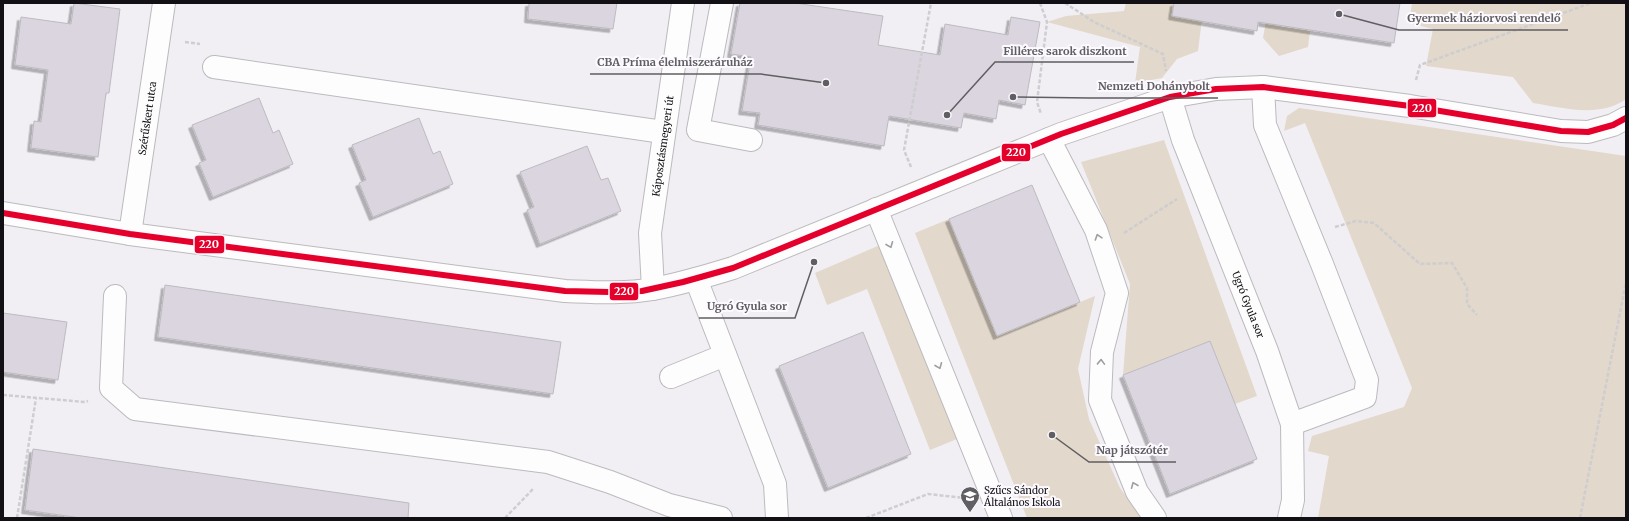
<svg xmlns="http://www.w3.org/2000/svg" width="1629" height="521" font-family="Merriweather,serif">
  <defs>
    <filter id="shadow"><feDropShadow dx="-3.5" dy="3.5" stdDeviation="0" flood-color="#0004"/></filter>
  </defs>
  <rect width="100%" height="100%" fill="#f1eff4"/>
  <path fill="#e2d8cb" d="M 1126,3 L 1204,3 L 1198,51 L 1177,59 L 1162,78 L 1135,83 L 1140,47 L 1047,22 L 1066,16 L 1124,11 Z
    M 1269,3 L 1280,3 L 1277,26 L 1310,31 L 1308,47 L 1279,56 L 1263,38 Z
    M 1412,3 L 1626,3 L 1626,99 C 1600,118 1563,108 1533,103 L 1513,77 L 1426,66 L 1433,29 L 1409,23 Z
    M 1299,108 L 1626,156 L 1626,518 L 1318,518 L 1329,456 L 1308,451 L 1312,436 L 1404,407 L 1412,388 L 1305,123 L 1284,131 L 1287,116 Z
    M 1164,140 L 1257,396 L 1235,404 L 1123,375 L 1130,284 L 1081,162 Z
    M 949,219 L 997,336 L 1095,296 L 1078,369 L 1089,419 L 1120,488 L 1142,518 L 1027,518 L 915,233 Z
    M 880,245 L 957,439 L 930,450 L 867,289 L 827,305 L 815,273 Z"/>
  <path fill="#dad5df" stroke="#bdbbc0" filter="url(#shadow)" d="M 74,3 L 120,9 L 109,93 L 106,93 L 98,157 L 31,148 L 34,121 L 41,122 L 48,70 L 15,65 L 21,17 L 71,24 Z
    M 529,3 L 617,3 L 613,29 L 528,19 Z
    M 740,3 L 795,3 L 883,16 L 878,45 L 940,55 L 945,24 L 1008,35 L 1011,17 L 1040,22 L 1025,105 L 999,100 L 996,119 L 964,113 L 961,128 L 889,116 L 884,146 L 758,125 L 760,113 L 742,111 L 751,57 L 731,54 Z
    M 1174,3 L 1400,3 L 1394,43 L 1258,22 L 1257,31 L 1172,16 Z
    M 259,98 L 273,133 L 279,130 L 293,164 L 213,197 L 199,163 L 206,160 L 192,125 Z
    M 419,118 L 433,154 L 440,151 L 453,184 L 373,217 L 359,183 L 366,180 L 352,145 Z
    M 587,146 L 601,180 L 608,178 L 621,211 L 540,244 L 527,210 L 534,207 L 520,172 Z
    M 1032,185 L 1080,302 L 997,336 L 949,219 Z
    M 165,285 L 561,342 L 553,394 L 158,337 Z
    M 3,313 L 67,322 L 58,380 L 3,372 Z
    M 863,332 L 911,454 L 828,488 L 779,366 Z
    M 1210,341 L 1257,459 L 1170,494 L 1123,375 Z
    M 33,449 L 409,503 L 408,518 L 81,518 L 25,510 Z"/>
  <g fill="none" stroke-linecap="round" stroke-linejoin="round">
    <defs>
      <g id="minor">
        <path d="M 722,3 L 698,130 L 751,140"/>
        <path d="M 214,67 L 663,132"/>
        <path d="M 1263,87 L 1265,125 L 1322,264 L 1367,380 L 1365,397 L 1292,424"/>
        <path id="s1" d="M 1170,97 L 1183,140 L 1267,351 L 1292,424 L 1293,500 L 1289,518"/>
        <path d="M 1049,139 L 1096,230 L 1117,293 L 1102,352 L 1100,400 L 1137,492 L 1155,518"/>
        <path d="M 876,209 L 1001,518"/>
        <path d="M 3,213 L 130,234 L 565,291 C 594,292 624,294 653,289 C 680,284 707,276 733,268 L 1061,134 L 1170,97 L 1216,89 L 1263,87 L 1410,106 L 1561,131 L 1588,132 L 1613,125 L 1626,118"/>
        <path id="s2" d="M 130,234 L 164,3"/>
        <path d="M 696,279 L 775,484 L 777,518"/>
        <path id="s3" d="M 653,289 L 650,233 L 683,3"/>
        <path d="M 115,296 L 111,388 L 135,409 L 548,462 L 610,482 L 669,505 L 721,518"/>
        <path d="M 671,377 L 725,355"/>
      </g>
    </defs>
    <use href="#minor" stroke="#bcbabe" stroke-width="24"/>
    <path stroke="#cecdcf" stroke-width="2.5" stroke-dasharray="4 2" stroke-linecap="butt" d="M 1040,3 L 1047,22 L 1037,102 L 1041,114
      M 1065,3 L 1094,22 L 1163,54 L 1166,71
      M 185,42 L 200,44
      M 1416,80 L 1420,65 L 1591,3
      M 911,167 L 904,150 L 931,3
      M 1335,227 L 1356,221 L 1374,223 L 1420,264 L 1452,263 L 1467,288 L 1467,304 L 1477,315
      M 1124,233 L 1177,199
      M 3,395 L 85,402 L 88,401
      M 17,518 L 36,398
      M 505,518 L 534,488
      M 866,518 L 928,494 L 965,498
      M 1580,518 L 1626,282"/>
    <use href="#minor" stroke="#fdfdfd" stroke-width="22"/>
    <defs>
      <path id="bus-1" d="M 3,213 L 130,234 L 565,291 L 609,292 L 642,291 L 683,282 L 733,268 L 1061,134 L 1170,97 L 1216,89 L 1263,87 L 1410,106 L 1561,131 L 1588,132 L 1613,125 L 1626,118"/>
    </defs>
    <use href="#bus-1" stroke="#fdfaff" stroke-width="9"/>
    <use href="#bus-1" stroke="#e4002b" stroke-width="6"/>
  </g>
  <defs><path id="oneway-chevron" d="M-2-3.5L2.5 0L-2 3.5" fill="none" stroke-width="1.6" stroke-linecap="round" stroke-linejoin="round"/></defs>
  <g stroke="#9f9ea0">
    <use href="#oneway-chevron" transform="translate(1098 237) rotate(-108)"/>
    <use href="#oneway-chevron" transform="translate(890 245) rotate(68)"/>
    <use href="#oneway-chevron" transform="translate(1101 362) rotate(-88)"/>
    <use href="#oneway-chevron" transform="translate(939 366) rotate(68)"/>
    <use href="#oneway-chevron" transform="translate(1134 485) rotate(-112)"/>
  </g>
  <defs>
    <symbol id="school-pin" viewBox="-11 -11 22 30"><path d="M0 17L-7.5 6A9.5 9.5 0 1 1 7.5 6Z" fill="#605e62" stroke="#fdfaff"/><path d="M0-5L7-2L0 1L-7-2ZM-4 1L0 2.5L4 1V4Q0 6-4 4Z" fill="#fff"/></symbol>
  </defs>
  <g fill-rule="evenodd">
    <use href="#school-pin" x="959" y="485" width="22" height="30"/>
  </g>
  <g text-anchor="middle" stroke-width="4" stroke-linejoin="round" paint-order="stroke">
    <g font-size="10" fill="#121014" stroke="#fdfaff">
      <text dy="4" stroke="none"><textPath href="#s2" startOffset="117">Szérűskert utca</textPath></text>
      <text dy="4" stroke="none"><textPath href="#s3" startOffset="144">Káposztásmegyeri út</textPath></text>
      <text dy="4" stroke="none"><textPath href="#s1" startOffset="222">Ugró Gyula sor</textPath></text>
    </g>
    <g font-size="10" fill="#121014" stroke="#fdfaff" text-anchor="start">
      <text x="984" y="494">Szűcs Sándor<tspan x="984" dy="12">Általános Iskola</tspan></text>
    </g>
  </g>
  <path fill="none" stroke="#605e62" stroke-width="1.5" d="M1339 14L1399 30H1568M947 115L995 62H1134M826 83L761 74H590M1013 97L1090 98H1218M814 262L795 318H699M1052 435L1089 462H1176"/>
  <g fill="#605e62" stroke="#fdfaff" stroke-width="1.5">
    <circle cx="1339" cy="14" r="4"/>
    <circle cx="947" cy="115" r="4"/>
    <circle cx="826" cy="83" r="4"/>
    <circle cx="1013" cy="97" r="4"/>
    <circle cx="814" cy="262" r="4"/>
    <circle cx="1052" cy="435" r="4"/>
  </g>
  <g font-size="11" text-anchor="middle" font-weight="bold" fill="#605e62" stroke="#fdfaff" stroke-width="4" stroke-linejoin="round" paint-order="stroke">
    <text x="1484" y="22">Gyermek háziorvosi rendelő</text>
    <text x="1065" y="55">Filléres sarok diszkont</text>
    <text x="675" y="66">CBA Príma élelmiszeráruház</text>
    <text x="1154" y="90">Nemzeti Dohánybolt</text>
    <text x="747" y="310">Ugró Gyula sor</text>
    <text x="1132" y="454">Nap játszótér</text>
  </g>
  <g stroke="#fdfaff" stroke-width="1.5">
    <rect x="1407" y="98" width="30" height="20" rx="4" fill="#e4002b"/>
    <rect x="1001" y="143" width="30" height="19" rx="4" fill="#e4002b"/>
    <rect x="194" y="235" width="31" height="19" rx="4" fill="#e4002b"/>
    <rect x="609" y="282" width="30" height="19" rx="4" fill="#e4002b"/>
  </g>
  <g font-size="11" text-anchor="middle" font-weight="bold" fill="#fff">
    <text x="1422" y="112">220</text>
    <text x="1016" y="156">220</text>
    <text x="209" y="248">220</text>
    <text x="624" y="295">220</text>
  </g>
  <rect width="1629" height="521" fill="none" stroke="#121014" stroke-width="8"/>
</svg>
